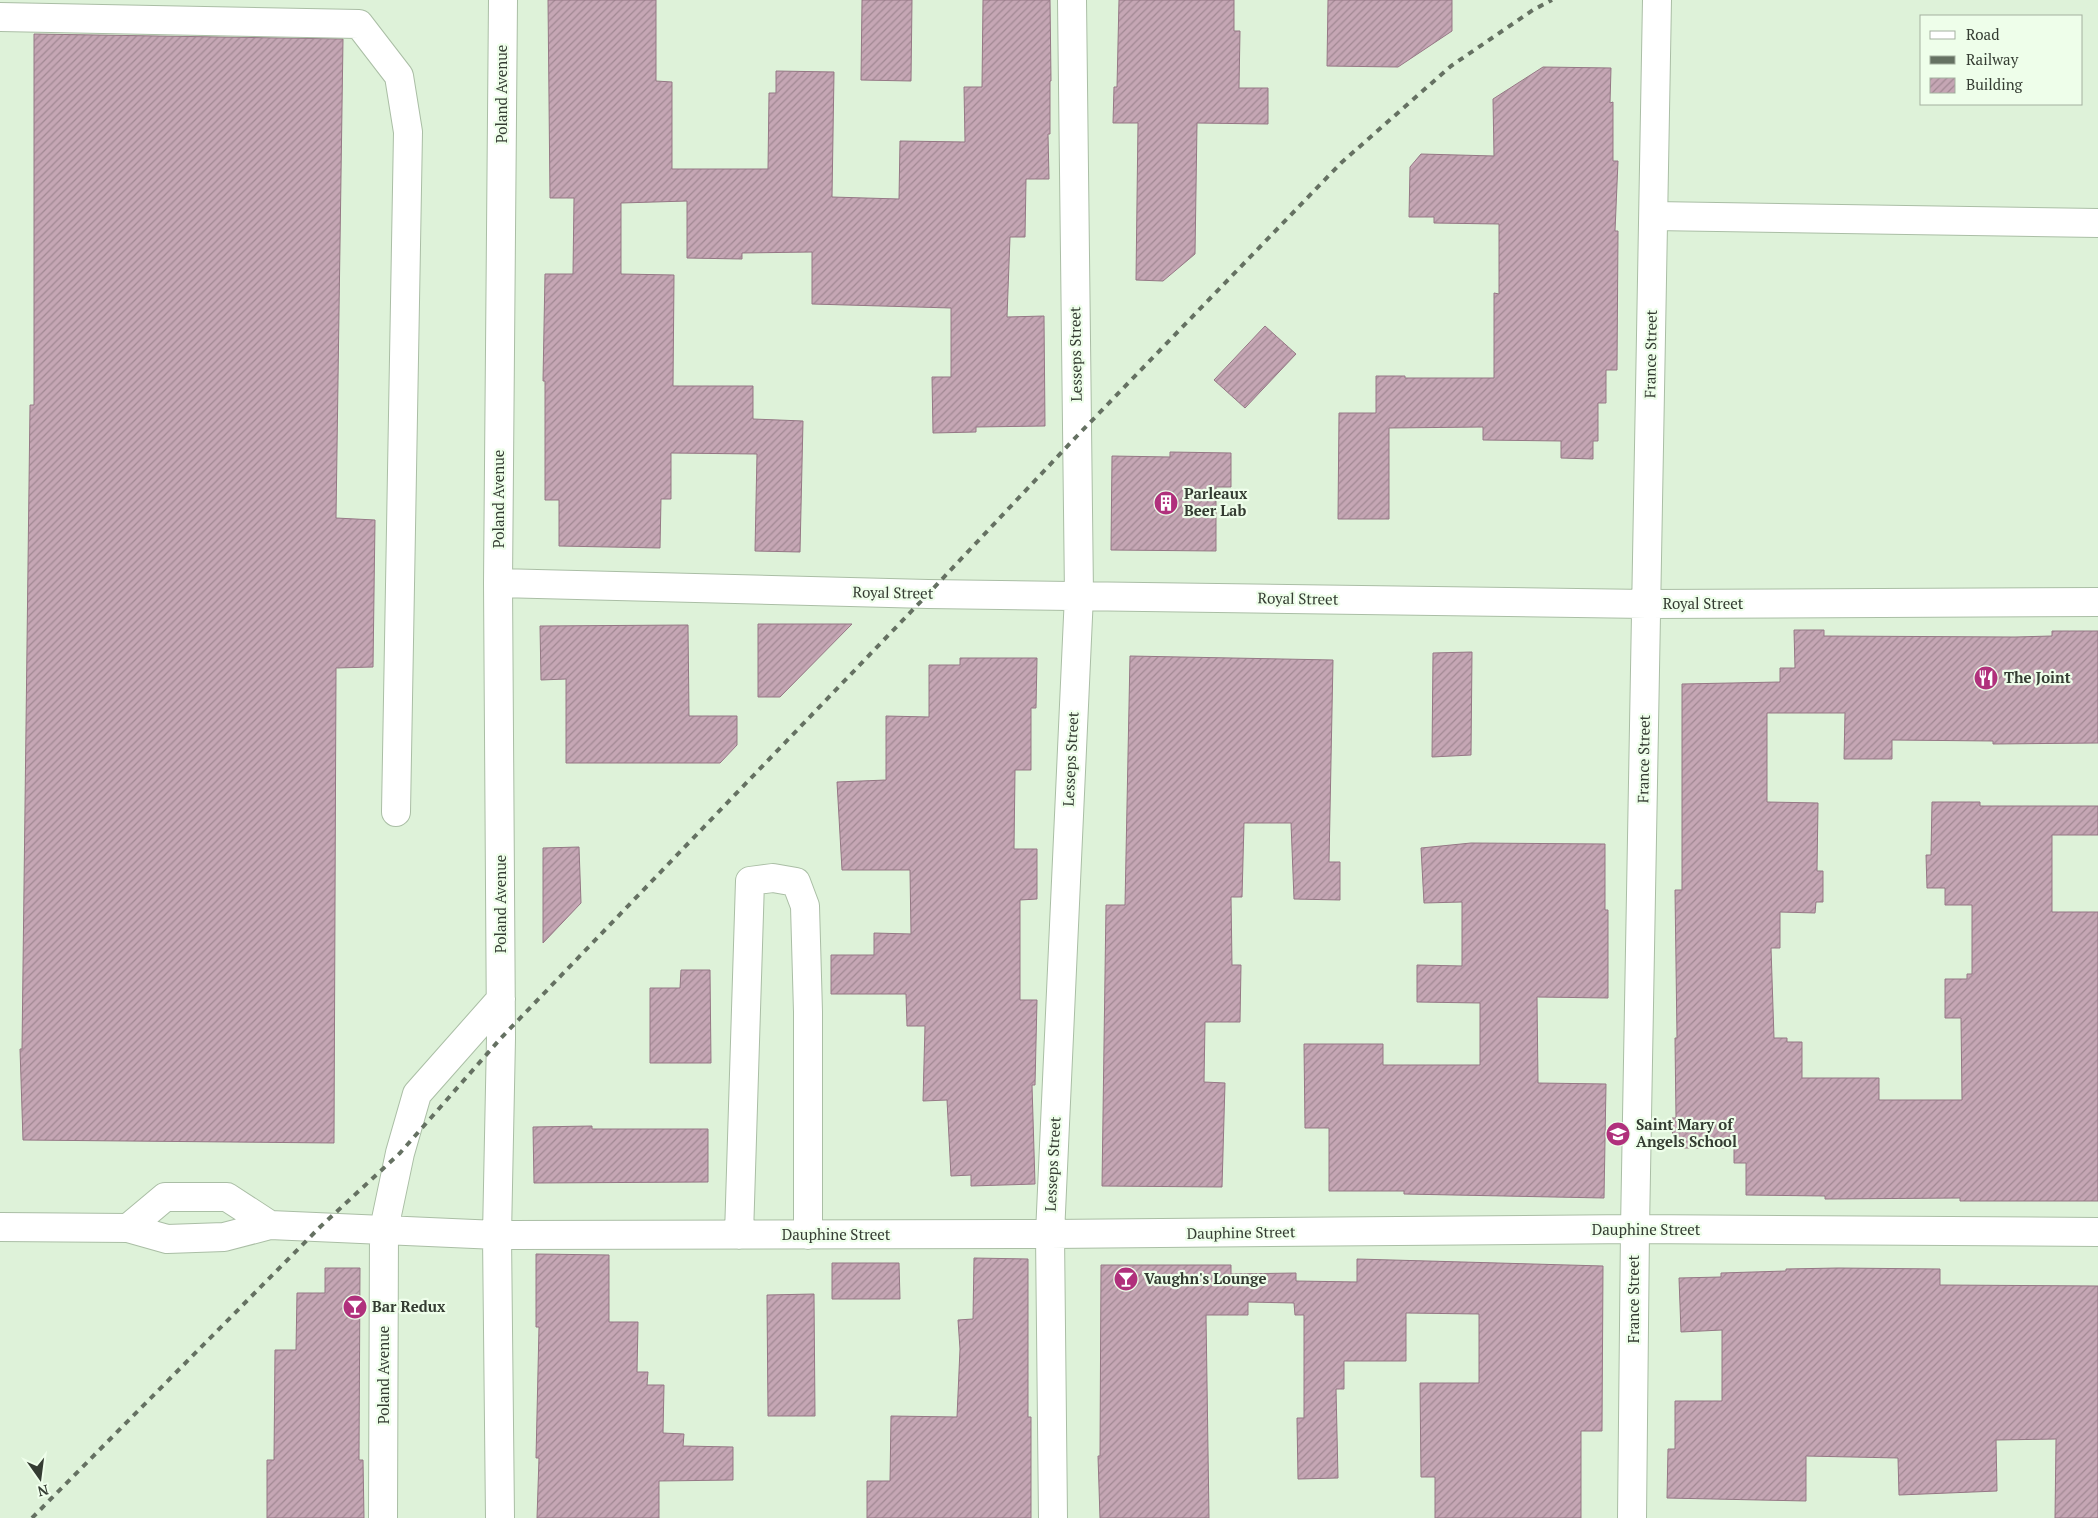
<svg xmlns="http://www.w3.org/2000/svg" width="2098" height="1518" font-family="'PT Serif',serif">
  <defs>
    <pattern id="building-hatch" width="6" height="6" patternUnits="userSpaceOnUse" patternTransform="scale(1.25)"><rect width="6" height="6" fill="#c5a6b4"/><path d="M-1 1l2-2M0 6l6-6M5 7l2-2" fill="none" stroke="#a18893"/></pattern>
  </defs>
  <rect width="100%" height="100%" fill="#def2d9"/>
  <path fill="url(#building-hatch)" stroke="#957885" d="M 548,0 L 656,0 L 656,81 L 672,82 L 672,169 L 768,169 L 769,93 L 776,93 L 776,71 L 834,72 L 832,197 L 899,199 L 900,141 L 965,142 L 964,87 L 982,87 L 983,0 L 1050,0 L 1051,81 L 1050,81 L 1050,134 L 1048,134 L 1049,179 L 1026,179 L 1025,237 L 1010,237 L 1007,317 L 1044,316 L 1045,426 L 976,427 L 976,432 L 933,433 L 932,377 L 951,377 L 951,308 L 812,304 L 812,252 L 742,253 L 742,259 L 687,258 L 687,201 L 621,203 L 621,274 L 674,275 L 673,386 L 753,386 L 753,419 L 803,421 L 800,552 L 755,551 L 757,454 L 671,453 L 671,499 L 661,499 L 660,548 L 559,546 L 559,500 L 545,500 L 545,381 L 543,381 L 545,274 L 573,274 L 574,198 L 550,198 Z
    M 862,0 L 912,0 L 911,81 L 861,80 Z
    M 1119,0 L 1234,0 L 1234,31 L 1240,31 L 1239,88 L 1268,88 L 1268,124 L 1197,123 L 1195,254 L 1163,281 L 1136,280 L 1138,123 L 1113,123 L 1114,87 L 1117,87 Z
    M 1328,0 L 1452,0 L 1452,31 L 1398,67 L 1327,66 Z
    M 34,34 L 343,39 L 336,518 L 375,520 L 373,667 L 336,668 L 334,1143 L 23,1140 L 20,1049 L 22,1049 L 30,405 L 34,405 Z
    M 1543,67 L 1611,68 L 1610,103 L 1613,102 L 1613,161 L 1618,161 L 1615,231 L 1618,231 L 1617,370 L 1606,370 L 1606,403 L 1598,403 L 1598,441 L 1593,441 L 1593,459 L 1561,458 L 1561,441 L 1483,440 L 1483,427 L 1389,428 L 1389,519 L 1338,519 L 1339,413 L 1376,413 L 1376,376 L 1405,376 L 1405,378 L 1494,378 L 1494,293 L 1499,294 L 1499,224 L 1434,223 L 1434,217 L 1409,217 L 1410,167 L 1421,154 L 1494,156 L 1493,99 Z
    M 1265,326 L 1296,354 L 1245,408 L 1214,380 Z
    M 1170,452 L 1231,453 L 1231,487 L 1216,487 L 1216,551 L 1111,550 L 1112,456 L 1170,457 Z
    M 758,624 L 852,624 L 780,697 L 758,697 Z
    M 688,625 L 689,716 L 737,716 L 737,745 L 720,763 L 566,763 L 566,679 L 541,680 L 540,626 Z
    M 1794,630 L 1824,630 L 1824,636 L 2015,637 L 2052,636 L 2052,631 L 2098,631 L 2098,743 L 1993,744 L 1993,741 L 1892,740 L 1892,759 L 1844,759 L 1845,713 L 1767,713 L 1767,802 L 1818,803 L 1817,871 L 1823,871 L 1823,902 L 1816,902 L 1815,913 L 1780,912 L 1780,948 L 1771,948 L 1774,1038 L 1787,1038 L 1787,1042 L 1802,1042 L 1802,1078 L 1879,1078 L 1879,1100 L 1962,1100 L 1961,1018 L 1945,1018 L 1945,979 L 1967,979 L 1967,974 L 1972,974 L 1972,905 L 1945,905 L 1945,888 L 1927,888 L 1926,855 L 1931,855 L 1932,802 L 1980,802 L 1980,806 L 2098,806 L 2098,835 L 2052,835 L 2052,912 L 2098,912 L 2098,1201 L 1960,1201 L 1960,1198 L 1825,1199 L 1825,1196 L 1746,1195 L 1746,1163 L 1734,1163 L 1734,1148 L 1673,1148 L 1672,1118 L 1676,1118 L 1675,1038 L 1677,1038 L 1675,890 L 1682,890 L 1682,684 L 1780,682 L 1780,668 L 1795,668 Z
    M 1472,652 L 1471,755 L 1432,757 L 1433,653 Z
    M 1130,656 L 1333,660 L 1329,862 L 1340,862 L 1340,900 L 1294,899 L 1291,823 L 1244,823 L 1242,897 L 1231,897 L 1232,965 L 1241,965 L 1240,1022 L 1205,1022 L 1204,1082 L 1225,1083 L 1222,1187 L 1102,1186 L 1106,905 L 1125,905 Z
    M 960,658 L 1037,658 L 1036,708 L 1031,708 L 1031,770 L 1015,770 L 1014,849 L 1037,849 L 1037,899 L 1020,900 L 1020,1000 L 1037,1000 L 1035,1085 L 1032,1085 L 1035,1184 L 971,1186 L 971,1175 L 951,1176 L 947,1100 L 923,1101 L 925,1026 L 907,1026 L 906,994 L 831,994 L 831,955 L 874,955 L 874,933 L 911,934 L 910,870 L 842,870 L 837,782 L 886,780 L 886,716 L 929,717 L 929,665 L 960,665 Z
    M 1471,843 L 1605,844 L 1605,910 L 1608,910 L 1608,998 L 1537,997 L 1538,1083 L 1606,1084 L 1604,1198 L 1404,1194 L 1404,1191 L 1329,1191 L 1329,1128 L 1305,1128 L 1304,1044 L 1383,1044 L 1383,1065 L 1480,1065 L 1480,1003 L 1417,1002 L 1417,965 L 1462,966 L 1462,902 L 1424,903 L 1421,848 Z
    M 579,847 L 581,903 L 543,943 L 543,848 Z
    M 681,970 L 710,970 L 711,1063 L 650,1063 L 650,988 L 680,988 Z
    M 592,1126 L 592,1129 L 708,1129 L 708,1182 L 534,1183 L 533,1127 Z
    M 536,1254 L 609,1255 L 609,1322 L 638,1322 L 637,1372 L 648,1372 L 647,1385 L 664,1385 L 663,1433 L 684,1434 L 683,1446 L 733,1447 L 733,1480 L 659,1481 L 659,1518 L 537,1518 L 539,1458 L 536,1458 L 539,1327 L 536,1327 Z
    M 974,1258 L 1028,1259 L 1028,1417 L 1031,1417 L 1031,1518 L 867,1518 L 867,1481 L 890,1481 L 891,1416 L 957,1417 L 960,1349 L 958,1320 L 973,1319 Z
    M 1357,1259 L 1603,1266 L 1602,1431 L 1581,1431 L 1581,1518 L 1435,1518 L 1435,1477 L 1421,1477 L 1420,1383 L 1479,1383 L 1479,1314 L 1406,1313 L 1406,1361 L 1344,1361 L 1344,1389 L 1336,1389 L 1338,1478 L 1298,1479 L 1297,1418 L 1304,1418 L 1304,1315 L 1295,1315 L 1294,1303 L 1248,1302 L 1248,1315 L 1206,1315 L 1209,1518 L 1100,1518 L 1098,1456 L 1100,1456 L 1101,1265 L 1231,1265 L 1231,1274 L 1296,1273 L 1296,1281 L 1357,1282 Z
    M 832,1263 L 899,1263 L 900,1299 L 832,1299 Z
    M 325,1268 L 360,1268 L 359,1460 L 363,1460 L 364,1518 L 267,1518 L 267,1460 L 274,1460 L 275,1350 L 296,1350 L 297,1293 L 325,1293 Z
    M 1838,1268 L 1940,1269 L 1940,1285 L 2098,1286 L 2098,1518 L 2055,1518 L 2056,1439 L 1996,1440 L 1997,1491 L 1899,1495 L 1898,1458 L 1806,1456 L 1806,1501 L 1667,1498 L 1668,1449 L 1675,1449 L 1675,1401 L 1722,1401 L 1722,1330 L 1681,1332 L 1679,1278 L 1721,1277 L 1721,1273 L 1786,1271 L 1786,1269 Z
    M 814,1294 L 815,1416 L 768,1416 L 767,1295 Z"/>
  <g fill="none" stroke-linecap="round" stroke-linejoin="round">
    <defs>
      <path id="minor" d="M 0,17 L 359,24 L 399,76 L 408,132 L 396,812
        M 1654,216 L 2098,223
        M 498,583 L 928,594 L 1647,604 L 2098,602
        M 0,1227 L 128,1228 L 167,1239 L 224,1237 L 270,1225 L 497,1235 L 1050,1234 L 1635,1229 L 2098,1232
        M 128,1228 L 165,1197 L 227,1197 L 270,1225
        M 739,1235 L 750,881 L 773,878 L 796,882 L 805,906 L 808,1012 L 808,1235
        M 383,1518 L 384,1229 L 400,1153 L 417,1094 L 501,999
        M 500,1518 L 497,1235 L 501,1038 L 498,583 L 503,0
        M 1053,1518 L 1050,1234 L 1079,595 L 1072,0
        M 1632,1518 L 1635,1229 L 1657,0"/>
    </defs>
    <use href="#minor" stroke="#aabea5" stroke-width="30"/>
    <use href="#minor" stroke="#fff" stroke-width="28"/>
    <path stroke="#657162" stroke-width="4" stroke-dasharray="6 6" stroke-linecap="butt" d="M 32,1518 L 320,1227 L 400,1153 L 501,1038 L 928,594 L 1077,436 L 1341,163 L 1451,66 L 1533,10 L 1552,0"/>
  </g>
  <defs>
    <symbol id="building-disc" viewBox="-11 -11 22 22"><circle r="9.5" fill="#b0307c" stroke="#eefeea"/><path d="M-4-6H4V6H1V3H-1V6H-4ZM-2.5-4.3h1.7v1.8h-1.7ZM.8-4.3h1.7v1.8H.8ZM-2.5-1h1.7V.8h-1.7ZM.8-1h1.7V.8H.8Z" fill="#fff"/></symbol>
    <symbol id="restaurant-disc" viewBox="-11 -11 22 22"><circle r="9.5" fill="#b0307c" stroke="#eefeea"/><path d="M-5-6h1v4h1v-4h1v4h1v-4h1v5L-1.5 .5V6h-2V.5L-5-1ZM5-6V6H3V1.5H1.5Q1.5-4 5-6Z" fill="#fff"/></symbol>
    <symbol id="school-disc" viewBox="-11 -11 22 22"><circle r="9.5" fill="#b0307c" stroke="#eefeea"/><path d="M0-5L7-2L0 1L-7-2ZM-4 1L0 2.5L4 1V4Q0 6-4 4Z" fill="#fff"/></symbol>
    <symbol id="bar-disc" viewBox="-11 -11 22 22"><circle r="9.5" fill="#b0307c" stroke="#eefeea"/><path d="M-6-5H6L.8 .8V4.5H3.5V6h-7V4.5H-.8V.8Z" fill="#fff"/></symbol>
  </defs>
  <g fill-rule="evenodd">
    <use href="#building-disc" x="1152" y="489" width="28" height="28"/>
    <use href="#restaurant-disc" x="1972" y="664" width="28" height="28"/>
    <use href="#school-disc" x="1604" y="1120" width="28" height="28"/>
    <use href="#bar-disc" x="1112" y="1265" width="28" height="28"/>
    <use href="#bar-disc" x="341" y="1293" width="28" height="28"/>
  </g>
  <g text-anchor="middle" stroke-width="4.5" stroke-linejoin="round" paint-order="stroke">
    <g font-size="15" fill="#343c32" stroke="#eefeea">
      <text transform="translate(502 94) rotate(-90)" y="5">Poland Avenue</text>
      <text transform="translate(1076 354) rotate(-91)" y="5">Lesseps Street</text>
      <text transform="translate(1651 354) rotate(-89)" y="5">France Street</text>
      <text transform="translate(499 499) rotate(-90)" y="5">Poland Avenue</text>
      <text transform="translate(893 593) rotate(1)" y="5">Royal Street</text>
      <text transform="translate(1298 599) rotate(1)" y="5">Royal Street</text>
      <text x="1703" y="609">Royal Street</text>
      <text transform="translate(1071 759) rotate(-87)" y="5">Lesseps Street</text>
      <text transform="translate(1644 759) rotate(-89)" y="5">France Street</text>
      <text transform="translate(501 904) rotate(-90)" y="5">Poland Avenue</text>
      <text transform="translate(1053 1164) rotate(-87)" y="5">Lesseps Street</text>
      <text x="1646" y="1235">Dauphine Street</text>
      <text transform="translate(1241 1233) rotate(-1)" y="5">Dauphine Street</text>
      <text x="836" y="1240">Dauphine Street</text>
      <text transform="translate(1634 1299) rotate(-90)" y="5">France Street</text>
      <text transform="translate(384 1375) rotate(-90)" y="5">Poland Avenue</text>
    </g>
    <g font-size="15" font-weight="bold" fill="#343c32" stroke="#eefeea" text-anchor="start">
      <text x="1184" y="499">Parleaux<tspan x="1184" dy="17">Beer Lab</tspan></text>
      <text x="2004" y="683">The Joint</text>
      <text x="1636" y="1130">Saint Mary of<tspan x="1636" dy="17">Angels School</tspan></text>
      <text x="1144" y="1284">Vaughn's Lounge</text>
      <text x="372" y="1312">Bar Redux</text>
    </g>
  </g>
  <rect x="1920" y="15" width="162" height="90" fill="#eefeea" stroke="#a4b0a0"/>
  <rect x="1930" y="31" width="25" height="8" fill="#ffffff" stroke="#a4b0a0"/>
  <text x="1966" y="40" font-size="15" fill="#343c32">Road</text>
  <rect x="1930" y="56" width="25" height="8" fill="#657162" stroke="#a4b0a0"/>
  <text x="1966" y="65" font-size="15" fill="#343c32">Railway</text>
  <rect x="1930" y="78" width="25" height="15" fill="url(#building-hatch)" stroke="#a4b0a0"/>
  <text x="1966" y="90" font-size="15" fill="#343c32">Building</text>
  <g transform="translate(40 1478) rotate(166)" stroke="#eefeea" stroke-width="4" paint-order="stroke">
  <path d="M0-4L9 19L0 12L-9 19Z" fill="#343c32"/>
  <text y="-8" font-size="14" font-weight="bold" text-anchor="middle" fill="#343c32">N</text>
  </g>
</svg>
